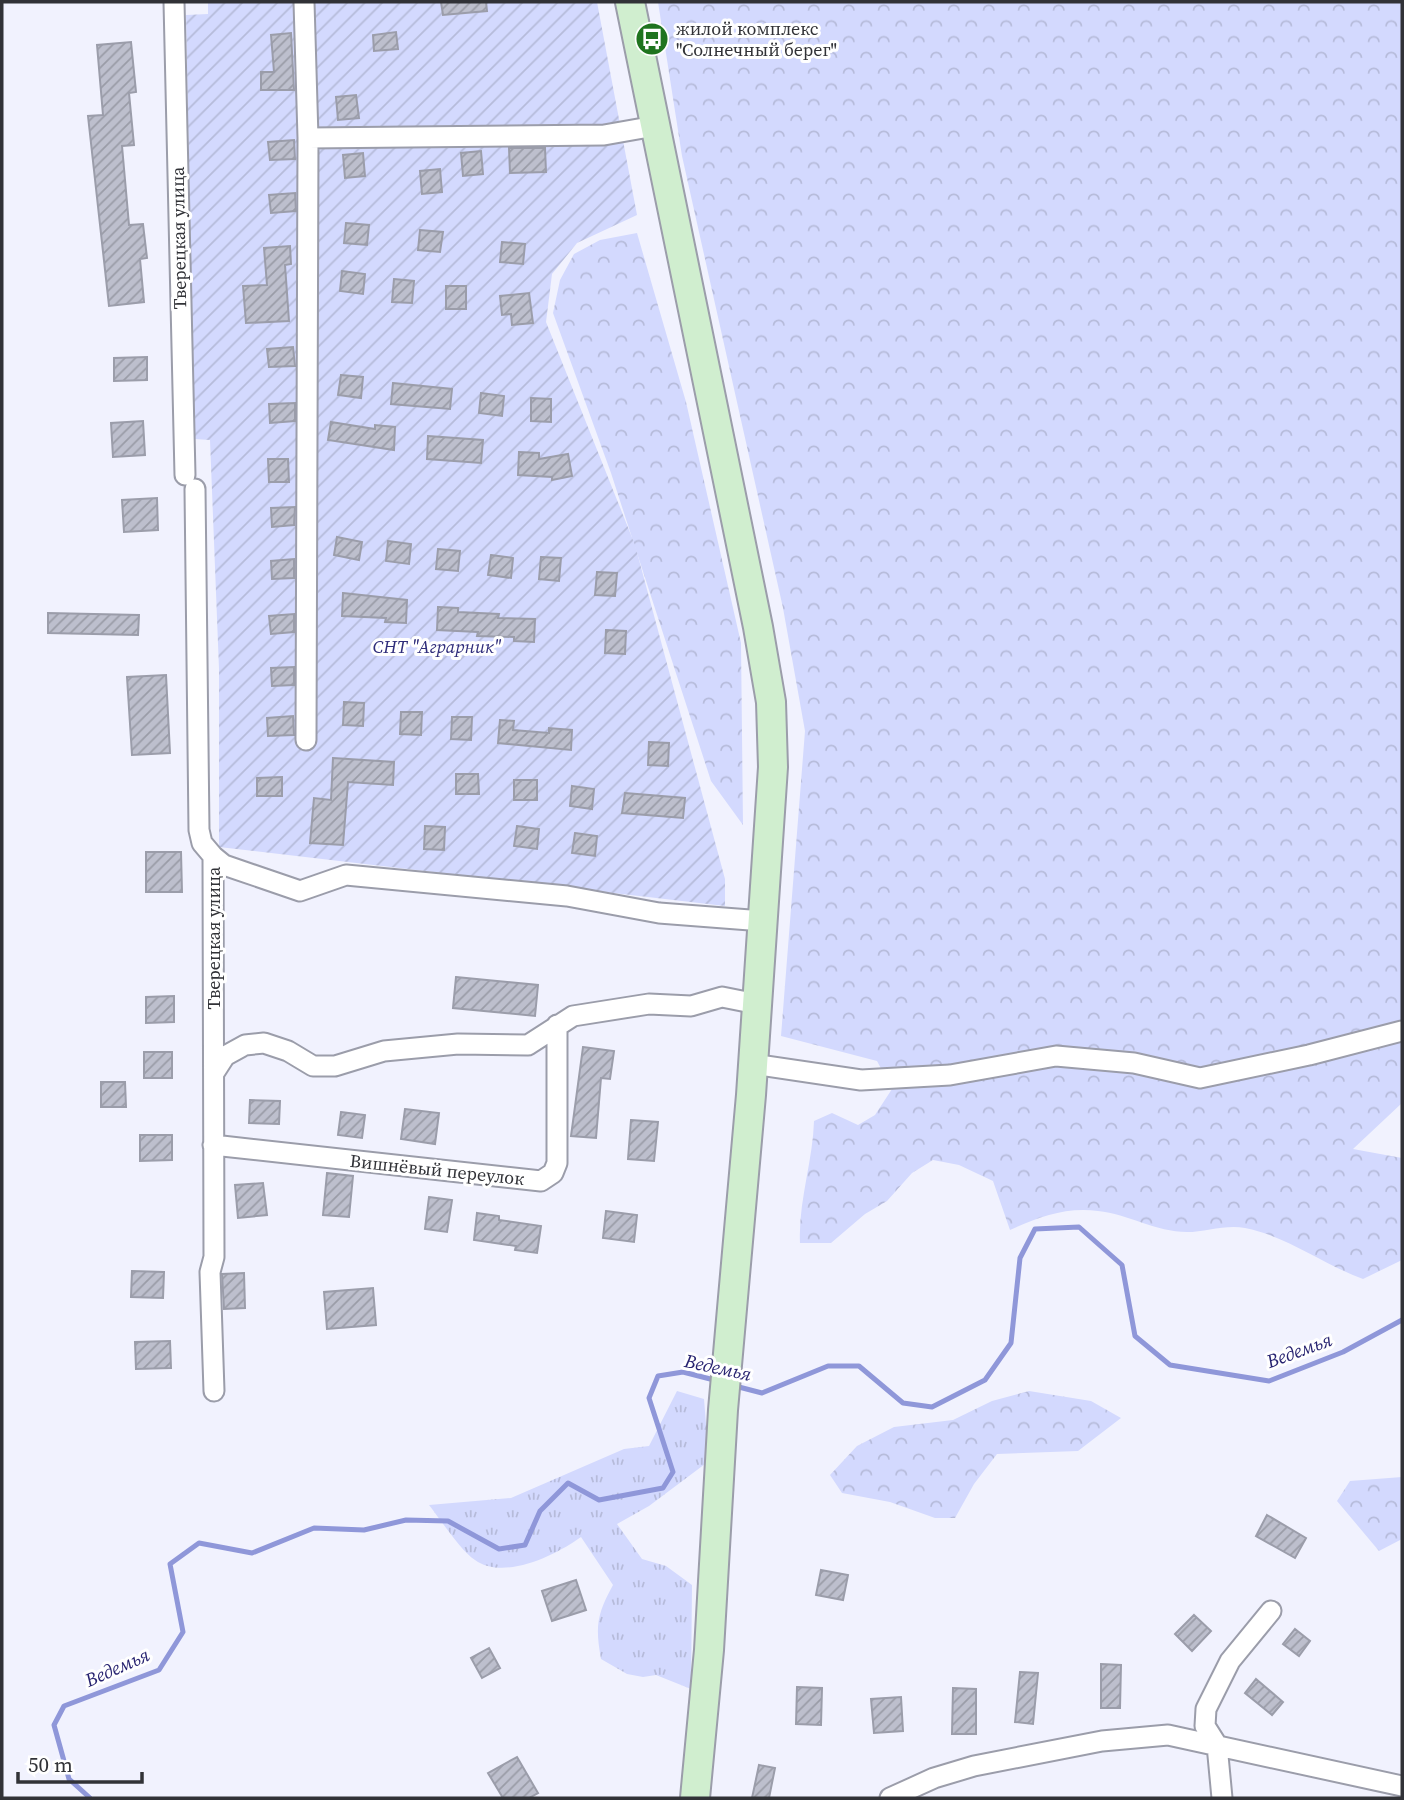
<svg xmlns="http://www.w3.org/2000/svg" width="1404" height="1800" font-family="'Source Serif 4',serif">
  <defs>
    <pattern id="grass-tufts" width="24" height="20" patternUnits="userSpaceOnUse" patternTransform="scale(1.75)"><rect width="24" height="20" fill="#d3d9fe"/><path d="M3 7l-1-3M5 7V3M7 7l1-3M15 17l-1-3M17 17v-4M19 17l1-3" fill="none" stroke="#b6bbda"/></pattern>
    <pattern id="forest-crowns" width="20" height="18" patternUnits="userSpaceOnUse" patternTransform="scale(1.75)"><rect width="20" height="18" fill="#d3d9fe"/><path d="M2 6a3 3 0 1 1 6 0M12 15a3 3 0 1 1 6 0" fill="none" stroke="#b6bbda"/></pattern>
    <pattern id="garden-furrows" width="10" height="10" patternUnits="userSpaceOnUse" patternTransform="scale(1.75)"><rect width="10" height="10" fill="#d3d9fe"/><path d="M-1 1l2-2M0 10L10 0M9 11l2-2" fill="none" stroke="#b6bbda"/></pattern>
    <pattern id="building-hatch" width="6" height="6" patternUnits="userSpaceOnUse" patternTransform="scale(1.75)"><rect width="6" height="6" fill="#bdbfcd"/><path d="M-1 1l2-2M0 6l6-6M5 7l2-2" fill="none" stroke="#9a9ca7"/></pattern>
  </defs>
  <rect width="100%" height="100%" fill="#f1f2fe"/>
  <path fill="url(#grass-tufts)" d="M 677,1391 L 704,1399 L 709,1461 L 649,1506 L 617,1524 L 642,1559 L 666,1566 L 692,1585 L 691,1689 L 656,1675 L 643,1677 L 627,1674 L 601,1659 C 595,1626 597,1614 613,1585 L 581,1537 C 556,1555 504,1581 475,1560 C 460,1550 441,1520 429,1505 L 511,1498 L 624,1449 L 649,1446 Z"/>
  <path fill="url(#forest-crowns)" d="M 658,2 L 1402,2 L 1402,1103 L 1353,1149 L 1402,1158 L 1402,1260 L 1363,1279 C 1322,1264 1289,1237 1245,1228 C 1227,1224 1205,1232 1187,1232 C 1156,1232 1128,1214 1098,1211 C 1065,1207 1039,1217 1010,1230 L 993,1181 L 959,1165 L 933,1160 L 912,1173 L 887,1201 L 865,1214 L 831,1243 L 800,1243 C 798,1202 813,1161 814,1121 L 832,1113 L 858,1125 L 875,1115 L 892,1089 L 877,1061 L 781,1036 L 805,731 L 783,608 L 682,156 Z
    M 637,233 L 686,402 L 741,643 L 743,825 L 711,781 L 611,473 L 553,313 L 560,280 L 574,254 L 600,240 Z
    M 1029,1391 L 1091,1401 L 1121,1418 L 1078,1451 L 997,1454 L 974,1484 L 955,1518 L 935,1518 L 890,1502 L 842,1493 L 830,1475 L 857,1446 L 894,1427 L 953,1420 L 992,1401 Z
    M 1402,1477 L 1402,1539 L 1379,1551 L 1337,1501 L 1350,1481 Z"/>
  <path fill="url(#garden-furrows)" d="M 208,2 L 597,2 L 637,215 L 577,243 L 552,274 L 546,322 L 635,545 L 725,879 L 725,906 L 219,847 L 219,669 L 210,440 L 194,439 L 186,15 L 208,14 Z"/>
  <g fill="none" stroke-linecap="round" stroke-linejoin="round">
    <path stroke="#8f97d9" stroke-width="5" d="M 735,1386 L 762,1393 L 828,1366 L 859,1366 L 903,1403 L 932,1407 L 985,1380 L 1011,1343 L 1020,1258 L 1035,1229 L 1079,1227 L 1122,1265 L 1135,1336 L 1170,1365 L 1269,1381 L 1343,1352 L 1402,1320
      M 90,1798 L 69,1779 L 54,1725 L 64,1706 L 159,1670 L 183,1632 L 170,1564 L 199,1543 L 252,1553 L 314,1528 L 364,1530 L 406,1520 L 448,1521 L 499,1549 L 525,1545 L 540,1511 L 568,1483 L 599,1500 L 663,1488 L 673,1472 L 649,1398 L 658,1376 L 683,1372 L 718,1381"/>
  </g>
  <path fill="url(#building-hatch)" stroke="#9b9daa" stroke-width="2" d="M 441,2 L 486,2 L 487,11 L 443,15 Z
    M 396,32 L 398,49 L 374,51 L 373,35 Z
    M 291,33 L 294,90 L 261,90 L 261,72 L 274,72 L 271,35 Z
    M 131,42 L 136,92 L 129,93 L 134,145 L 122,146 L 129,225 L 143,224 L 147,258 L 140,259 L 144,302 L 109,306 L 88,116 L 103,115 L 97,45 Z
    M 356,95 L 359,118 L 338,120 L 336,97 Z
    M 294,140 L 295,159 L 270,160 L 268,142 Z
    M 509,148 L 545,148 L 546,172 L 510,173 Z
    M 481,151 L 483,174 L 463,176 L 461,153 Z
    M 363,153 L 365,176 L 345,178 L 343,155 Z
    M 440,169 L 442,192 L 422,194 L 420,171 Z
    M 295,193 L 296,211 L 271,213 L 269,195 Z
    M 346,223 L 369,225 L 367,245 L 344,243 Z
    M 420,230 L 443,232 L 440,252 L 418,250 Z
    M 502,242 L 525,244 L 523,264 L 500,262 Z
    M 290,246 L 291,264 L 285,265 L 289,321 L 246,323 L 243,286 L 267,285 L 264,248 Z
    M 342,271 L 365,274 L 363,294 L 340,291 Z
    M 394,279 L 414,281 L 412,303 L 392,302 Z
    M 446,286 L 466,286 L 466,309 L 446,309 Z
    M 529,293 L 533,323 L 512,325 L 511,314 L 502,315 L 500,296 Z
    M 293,347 L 295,366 L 269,367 L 267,349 Z
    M 147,357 L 147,380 L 114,381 L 114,358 Z
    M 341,375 L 363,377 L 361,398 L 338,395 Z
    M 393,383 L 452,389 L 450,409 L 391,404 Z
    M 481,393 L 504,396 L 502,416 L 479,413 Z
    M 531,398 L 551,399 L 551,422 L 531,421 Z
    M 295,403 L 295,421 L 270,423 L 269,404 Z
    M 143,421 L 145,455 L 113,457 L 111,423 Z
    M 331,422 L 375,429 L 375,425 L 395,427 L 394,450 L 328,440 Z
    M 428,436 L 483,440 L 481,463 L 427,459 Z
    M 519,452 L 539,453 L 539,459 L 568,454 L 572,476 L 552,480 L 552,477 L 518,475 Z
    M 268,459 L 288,459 L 289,482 L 269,482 Z
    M 157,498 L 158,530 L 124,532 L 122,500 Z
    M 295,507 L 294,525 L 272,527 L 271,508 Z
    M 337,537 L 362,542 L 359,560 L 334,555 Z
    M 388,541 L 411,544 L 409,564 L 386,561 Z
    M 438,549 L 460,551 L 458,571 L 436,569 Z
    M 491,555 L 513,558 L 511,578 L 488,575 Z
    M 541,557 L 561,558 L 559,581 L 539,579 Z
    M 294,559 L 294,578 L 272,579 L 271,561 Z
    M 597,572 L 617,573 L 615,596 L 595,595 Z
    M 343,593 L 407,600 L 406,623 L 385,622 L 386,618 L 342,616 Z
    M 438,607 L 458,608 L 458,612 L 499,614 L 498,618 L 535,619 L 534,642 L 514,641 L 514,637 L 477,636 L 478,632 L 437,630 Z
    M 48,613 L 139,615 L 138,635 L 48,633 Z
    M 294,614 L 294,632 L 271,634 L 269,616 Z
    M 606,630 L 626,631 L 625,654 L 605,653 Z
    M 294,667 L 294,685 L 272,686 L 271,668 Z
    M 166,675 L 170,753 L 132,755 L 127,677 Z
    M 344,702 L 364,703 L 363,726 L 343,725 Z
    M 401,712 L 422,712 L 421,735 L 400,734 Z
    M 293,716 L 294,735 L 268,736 L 267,718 Z
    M 452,717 L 472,717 L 471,740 L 451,739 Z
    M 500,720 L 514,721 L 513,730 L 549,733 L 549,728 L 572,730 L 571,750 L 498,743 Z
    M 649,742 L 669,743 L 668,766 L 648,765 Z
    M 333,758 L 394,762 L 393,785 L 348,782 L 343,845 L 310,843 L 314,798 L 331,800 Z
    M 456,774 L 478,774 L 479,794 L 456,794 Z
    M 282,777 L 282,796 L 257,796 L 257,778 Z
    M 514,780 L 537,780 L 537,800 L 514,800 Z
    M 572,786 L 594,789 L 592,809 L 570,806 Z
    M 625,793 L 685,798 L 683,818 L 622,813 Z
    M 425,826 L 445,827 L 444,850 L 424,849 Z
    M 517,826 L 539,829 L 537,849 L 514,846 Z
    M 575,833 L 597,836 L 595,856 L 572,853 Z
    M 146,852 L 181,852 L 182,892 L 146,892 Z
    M 456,977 L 538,985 L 535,1016 L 453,1008 Z
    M 174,996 L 174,1022 L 146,1023 L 146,997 Z
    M 583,1047 L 614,1051 L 610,1079 L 601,1078 L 596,1138 L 571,1136 Z
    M 144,1052 L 172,1052 L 172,1078 L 144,1078 Z
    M 101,1082 L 125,1082 L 126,1107 L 101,1107 Z
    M 250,1100 L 280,1101 L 279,1124 L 249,1123 Z
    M 405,1109 L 439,1113 L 435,1144 L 401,1139 Z
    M 341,1112 L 365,1115 L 362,1138 L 338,1135 Z
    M 631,1120 L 658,1122 L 654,1161 L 628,1159 Z
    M 140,1135 L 172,1135 L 172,1160 L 140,1161 Z
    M 327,1173 L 353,1176 L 349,1217 L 323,1215 Z
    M 263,1183 L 267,1215 L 238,1218 L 235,1185 Z
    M 429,1197 L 452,1200 L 447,1232 L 425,1229 Z
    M 606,1211 L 637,1215 L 634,1242 L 603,1238 Z
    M 477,1213 L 499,1216 L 499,1220 L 541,1226 L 537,1253 L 515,1250 L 516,1246 L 474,1240 Z
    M 132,1271 L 164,1272 L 163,1298 L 131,1297 Z
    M 244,1273 L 245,1308 L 224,1309 L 222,1274 Z
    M 373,1288 L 376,1325 L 327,1329 L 324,1292 Z
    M 170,1341 L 171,1368 L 136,1369 L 135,1342 Z
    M 1267,1515 L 1306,1538 L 1295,1558 L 1256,1536 Z
    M 821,1570 L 848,1575 L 843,1600 L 816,1595 Z
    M 576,1580 L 586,1610 L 552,1621 L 542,1591 Z
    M 1194,1615 L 1211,1631 L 1192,1651 L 1175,1634 Z
    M 1295,1629 L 1310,1641 L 1299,1656 L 1283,1644 Z
    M 489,1648 L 500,1668 L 482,1678 L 471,1658 Z
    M 1101,1664 L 1121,1665 L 1120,1708 L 1101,1708 Z
    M 1020,1672 L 1038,1673 L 1033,1724 L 1015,1722 Z
    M 1256,1679 L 1283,1702 L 1272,1715 L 1245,1693 Z
    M 797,1687 L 822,1688 L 821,1725 L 796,1724 Z
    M 953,1688 L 976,1689 L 976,1734 L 952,1734 Z
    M 901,1697 L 903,1731 L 874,1733 L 871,1699 Z
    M 517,1757 L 538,1793 L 529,1798 L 503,1798 L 488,1773 Z
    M 759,1765 L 775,1768 L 769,1798 L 752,1798 Z"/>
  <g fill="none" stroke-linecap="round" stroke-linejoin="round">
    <defs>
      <path id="street" d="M 174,2 L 185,475
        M 304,2 L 308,138 L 306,740
        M 308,138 L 604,135 L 655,126
        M 195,489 L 199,830 L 202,843 L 213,856 L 214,1257 L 210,1272 L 214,1391
        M 213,856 L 224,865 L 300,891 L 346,875 L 567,896 L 659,913 L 763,921
        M 753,1064 L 861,1080 L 950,1075 L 1056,1056 L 1134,1063 L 1200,1078 L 1309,1055 L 1402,1031
        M 214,1073 L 225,1056 L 245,1045 L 264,1043 L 288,1051 L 313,1066 L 335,1066 L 384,1051 L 458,1044 L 528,1045 L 573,1016 L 649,1004 L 691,1006 L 722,997 L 757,1004
        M 213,1145 L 541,1181 L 553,1173 L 557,1163 L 557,1025
        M 890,1798 L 934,1778 L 974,1766 L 1102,1741 L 1168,1735 L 1402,1786
        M 1222,1798 L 1217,1745 L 1205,1726 L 1206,1709 L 1230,1661 L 1271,1611"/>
      <path id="secondary" d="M 630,2 L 758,627 L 771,702 L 773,767 L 751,1095 L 723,1410 L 709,1650 L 695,1798"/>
    </defs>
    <use href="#street" stroke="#9b9daa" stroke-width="23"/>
    <use href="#secondary" stroke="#9b9daa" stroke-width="32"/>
    <use href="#street" stroke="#fff" stroke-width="19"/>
    <use href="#secondary" stroke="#d0eecf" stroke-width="28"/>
  </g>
  <defs>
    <symbol id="bus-disc" viewBox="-11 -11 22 22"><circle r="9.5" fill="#1f741f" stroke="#fff"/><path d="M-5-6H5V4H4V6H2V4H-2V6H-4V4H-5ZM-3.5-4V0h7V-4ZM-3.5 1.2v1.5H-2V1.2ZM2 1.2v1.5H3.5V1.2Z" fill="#fff"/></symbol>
  </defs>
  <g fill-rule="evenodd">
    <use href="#bus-disc" x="633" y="20" width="38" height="38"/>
  </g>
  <g text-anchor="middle" stroke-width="6" stroke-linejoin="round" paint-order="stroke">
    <g font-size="18" fill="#313237" stroke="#fff" text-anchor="start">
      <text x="676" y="35">жилой комплекс<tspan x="676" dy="21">"Солнечный берег"</tspan></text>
    </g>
    <g font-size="18" fill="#313237" stroke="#fff">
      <text transform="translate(179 238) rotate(-91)" y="6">Тверецкая улица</text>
      <text transform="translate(214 938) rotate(-90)" y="6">Тверецкая улица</text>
      <text transform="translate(437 1170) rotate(6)" y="6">Вишнёвый переулок</text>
    </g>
    <g font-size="18" font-style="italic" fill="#2f2d7b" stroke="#fff">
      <text x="437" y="653">СНТ "Аграрник"</text>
    </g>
    <g font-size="19" font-style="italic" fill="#272370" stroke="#fff">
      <text transform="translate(1299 1350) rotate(-20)" y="7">Ведемья</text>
      <text transform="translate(718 1367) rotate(12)" y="7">Ведемья</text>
      <text transform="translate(117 1667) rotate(-24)" y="7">Ведемья</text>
    </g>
  </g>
  <rect width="1404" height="1800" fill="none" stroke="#313237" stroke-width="7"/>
  <path d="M18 1772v10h124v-10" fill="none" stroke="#313237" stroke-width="3.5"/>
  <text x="28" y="1772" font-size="21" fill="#313237" stroke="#ffffff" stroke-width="5" paint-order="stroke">50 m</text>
</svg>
